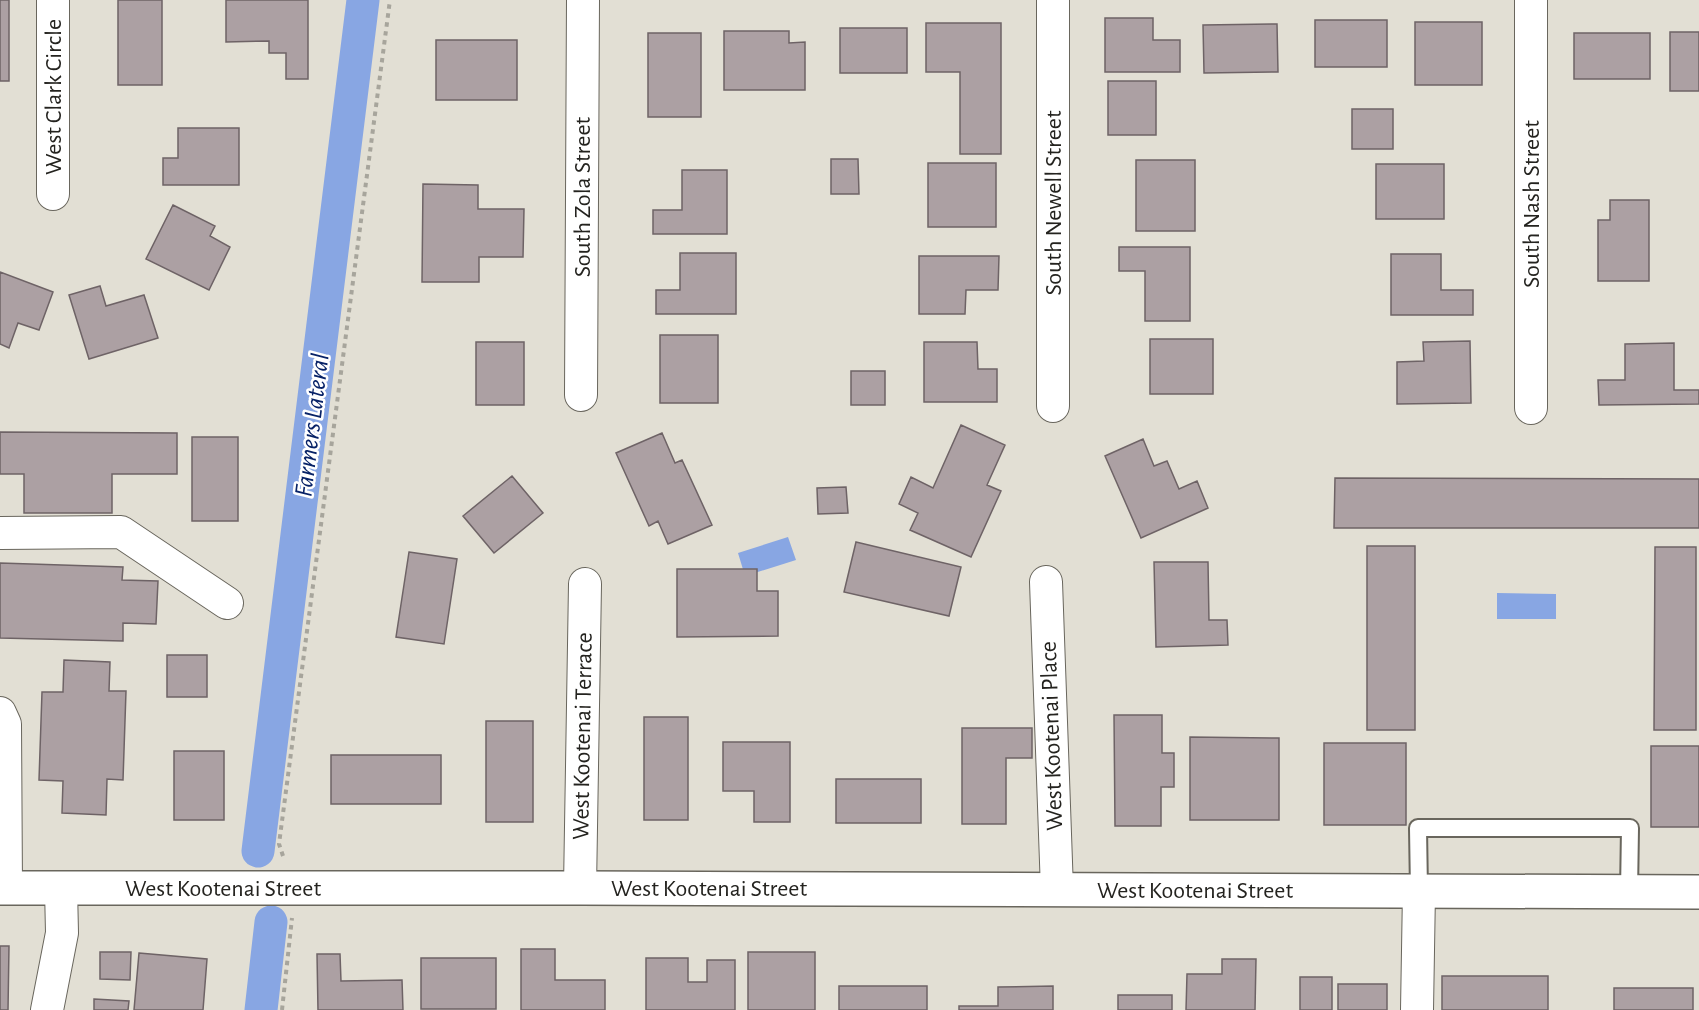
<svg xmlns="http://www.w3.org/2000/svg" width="1699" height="1010" font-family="'Alegreya Sans',sans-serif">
  <rect width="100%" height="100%" fill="#e2dfd4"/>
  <path fill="#88a6e3" d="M 788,537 L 796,560 L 745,576 L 738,553 Z
    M 1497,593 L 1556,594 L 1556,619 L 1497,619 Z"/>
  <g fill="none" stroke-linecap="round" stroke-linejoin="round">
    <path stroke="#88a6e3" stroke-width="33" d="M 258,851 L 363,0
      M 261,1010 L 271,922"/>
  </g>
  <path fill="#aca0a3" stroke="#6e6366" stroke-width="1.5" d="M 0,0 L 9,0 L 9,81 L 0,81 Z
    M 118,0 L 162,0 L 162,85 L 118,85 Z
    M 226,0 L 308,0 L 308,79 L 286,79 L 286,53 L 269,53 L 269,41 L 226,42 Z
    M 1105,18 L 1153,18 L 1153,40 L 1180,40 L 1180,72 L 1105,72 Z
    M 1315,20 L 1387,20 L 1387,67 L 1315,67 Z
    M 1415,22 L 1482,22 L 1482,85 L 1415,85 Z
    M 926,23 L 1001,23 L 1001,154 L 960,154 L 960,72 L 926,72 Z
    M 1277,24 L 1278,72 L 1204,73 L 1203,25 Z
    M 840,28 L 907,28 L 907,73 L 840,73 Z
    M 724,31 L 789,31 L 789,43 L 805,42 L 805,90 L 724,90 Z
    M 1670,32 L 1699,32 L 1699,91 L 1670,91 Z
    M 648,33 L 701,33 L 701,117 L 648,117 Z
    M 1574,33 L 1650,33 L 1650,79 L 1574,79 Z
    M 436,40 L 517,40 L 517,100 L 436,100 Z
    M 1108,81 L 1156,81 L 1156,135 L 1108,135 Z
    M 1352,109 L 1393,109 L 1393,149 L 1352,149 Z
    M 178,128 L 239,128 L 239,185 L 163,185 L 163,158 L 178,158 Z
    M 831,159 L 858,159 L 859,194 L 831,194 Z
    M 1136,160 L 1195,160 L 1195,231 L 1136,231 Z
    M 928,163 L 996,163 L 996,227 L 928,227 Z
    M 1376,164 L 1444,164 L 1444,219 L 1376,219 Z
    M 682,170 L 727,170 L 727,234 L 653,234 L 653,210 L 682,210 Z
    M 423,184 L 478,185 L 478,209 L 524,209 L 523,257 L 479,257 L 479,282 L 422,282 Z
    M 1610,200 L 1649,200 L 1649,281 L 1598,281 L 1598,220 L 1610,220 Z
    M 173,205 L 215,226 L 210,236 L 230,247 L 209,290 L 146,259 Z
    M 1119,247 L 1190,247 L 1190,321 L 1145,321 L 1145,271 L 1119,271 Z
    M 680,253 L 736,253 L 736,314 L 656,314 L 656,290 L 680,290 Z
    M 1391,254 L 1441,254 L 1441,290 L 1473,290 L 1473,315 L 1391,315 Z
    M 919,256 L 999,256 L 998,290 L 966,290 L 965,314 L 919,314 Z
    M 0,272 L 53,292 L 39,330 L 18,323 L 9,348 L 0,344 Z
    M 100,286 L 106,306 L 144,295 L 158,338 L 89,359 L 69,295 Z
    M 660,335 L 718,335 L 718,403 L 660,403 Z
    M 1150,339 L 1213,339 L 1213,394 L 1150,394 Z
    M 1470,341 L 1471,403 L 1397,404 L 1397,362 L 1424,361 L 1423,342 Z
    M 476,342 L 524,342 L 524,405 L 476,405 Z
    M 924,342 L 977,342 L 978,369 L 997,369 L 997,402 L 924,402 Z
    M 1674,343 L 1674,390 L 1699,390 L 1699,404 L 1599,405 L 1598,380 L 1625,380 L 1625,344 Z
    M 851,371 L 885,371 L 885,405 L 851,405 Z
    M 961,425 L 1005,445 L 987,485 L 1001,491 L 971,557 L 910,530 L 918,513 L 899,504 L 911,477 L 933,488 Z
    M 0,432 L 177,433 L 177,474 L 112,474 L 112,513 L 24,513 L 24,474 L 0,474 Z
    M 662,433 L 675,463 L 682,460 L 712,525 L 668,544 L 658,521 L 649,526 L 616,453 Z
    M 192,437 L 238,437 L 238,521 L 192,521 Z
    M 1143,439 L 1154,466 L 1167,461 L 1179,489 L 1197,481 L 1208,508 L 1141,538 L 1105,456 Z
    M 512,476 L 543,513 L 494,553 L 463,516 Z
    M 1335,478 L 1699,479 L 1699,528 L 1334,528 Z
    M 846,487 L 848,513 L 818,514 L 817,488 Z
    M 856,542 L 961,567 L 949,616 L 844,592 Z
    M 1367,546 L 1415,546 L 1415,730 L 1367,730 Z
    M 1655,547 L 1696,547 L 1696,730 L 1654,730 Z
    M 409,552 L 457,559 L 444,644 L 396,637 Z
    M 1154,562 L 1208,562 L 1209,620 L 1227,620 L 1228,645 L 1156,647 Z
    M 0,563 L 123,567 L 122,580 L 158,581 L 156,624 L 123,623 L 123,641 L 0,638 Z
    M 677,569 L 757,569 L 757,591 L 778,591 L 778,636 L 677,637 Z
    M 167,655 L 207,655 L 207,697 L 167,697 Z
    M 64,660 L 110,662 L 109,691 L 126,691 L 123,780 L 107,779 L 106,815 L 62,813 L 63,781 L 39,780 L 42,692 L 63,692 Z
    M 1114,715 L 1162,715 L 1162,753 L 1174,753 L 1174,787 L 1161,787 L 1161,826 L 1115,826 Z
    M 644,717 L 688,717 L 688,820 L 644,820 Z
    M 486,721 L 533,721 L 533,822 L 486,822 Z
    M 962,728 L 1032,728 L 1032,758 L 1006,758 L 1006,824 L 962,824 Z
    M 1190,737 L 1279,738 L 1279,820 L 1190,820 Z
    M 723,742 L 790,742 L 790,822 L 754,822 L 754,791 L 723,791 Z
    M 1324,743 L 1406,743 L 1406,825 L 1324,825 Z
    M 1651,746 L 1699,746 L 1699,827 L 1651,827 Z
    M 174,751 L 224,751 L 224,820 L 174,820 Z
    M 331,755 L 441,755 L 441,804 L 331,804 Z
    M 836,779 L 921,779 L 921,823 L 836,823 Z
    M 0,946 L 9,946 L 8,1010 L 0,1010 Z
    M 521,949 L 555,949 L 555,980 L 605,980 L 605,1010 L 521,1010 Z
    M 100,952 L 131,952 L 130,980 L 100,979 Z
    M 748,952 L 815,952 L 815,1010 L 748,1010 Z
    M 139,953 L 207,959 L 203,1010 L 134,1010 Z
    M 317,954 L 340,954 L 341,981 L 402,980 L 403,1010 L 318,1010 Z
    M 421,958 L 496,958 L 496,1009 L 421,1009 Z
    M 646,958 L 688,958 L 688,982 L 707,982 L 707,960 L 735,960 L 735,1010 L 646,1010 Z
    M 1222,959 L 1256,959 L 1255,1010 L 1186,1010 L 1187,974 L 1222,974 Z
    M 1442,976 L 1548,976 L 1548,1010 L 1442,1010 Z
    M 1300,977 L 1332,977 L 1332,1010 L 1300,1010 Z
    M 1338,984 L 1387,984 L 1387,1010 L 1338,1010 Z
    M 839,986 L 927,986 L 927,1010 L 839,1010 Z
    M 1053,986 L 1053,1010 L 959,1010 L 959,1006 L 998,1006 L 998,987 Z
    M 1614,988 L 1693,988 L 1693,1010 L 1614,1010 Z
    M 1118,995 L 1172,995 L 1172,1010 L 1118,1010 Z
    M 94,999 L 129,1001 L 128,1010 L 94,1010 Z"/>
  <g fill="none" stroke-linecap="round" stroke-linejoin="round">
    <defs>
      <path id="lane" d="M 1419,891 L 1418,828 L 1630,828 L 1629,892"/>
      <path id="street" d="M 53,194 L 53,0
        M 581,395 L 583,0
        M 1053,406 L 1053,0
        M 1531,408 L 1531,0
        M 0,533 L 121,532 L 227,603
        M 1046,582 L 1057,890
        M 0,713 L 5,724 L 6,888
        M 580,888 L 585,584
        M 47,1010 L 62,933 L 61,888
        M 1417,1010 L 1419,891"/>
      <path id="secondary" d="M 0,888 L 580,888 L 1699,892"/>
    </defs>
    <use href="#lane" stroke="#69665d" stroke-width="20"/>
    <use href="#street" stroke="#69665d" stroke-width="34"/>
    <use href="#secondary" stroke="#69665d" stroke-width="36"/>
    <path stroke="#a7a59c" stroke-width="4" stroke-dasharray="4.5 4.5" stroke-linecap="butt" d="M 283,856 L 279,844 L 390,0
      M 282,1010 L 292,918"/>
    <use href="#lane" stroke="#fff" stroke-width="16"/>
    <use href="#street" stroke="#fff" stroke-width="32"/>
    <use href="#secondary" stroke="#fff" stroke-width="33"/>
  </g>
  <g text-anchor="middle" stroke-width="5" stroke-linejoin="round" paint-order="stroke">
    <g font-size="24" fill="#24231f" stroke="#fff">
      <text transform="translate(53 97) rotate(-90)" y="8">West Clark Circle</text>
      <text transform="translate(582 197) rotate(-90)" y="8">South Zola Street</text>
      <text transform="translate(1053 203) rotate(-90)" y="8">South Newell Street</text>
      <text transform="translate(1531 204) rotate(-90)" y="8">South Nash Street</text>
      <text transform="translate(582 736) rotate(-89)" y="8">West Kootenai Terrace</text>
      <text transform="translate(1051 736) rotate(-92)" y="8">West Kootenai Place</text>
      <text x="223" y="896">West Kootenai Street</text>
      <text x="709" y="896">West Kootenai Street</text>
      <text x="1195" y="898">West Kootenai Street</text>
    </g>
    <g font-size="26" font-style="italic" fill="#072267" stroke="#fff">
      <text transform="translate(311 425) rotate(-83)" y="9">Farmers Lateral</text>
    </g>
  </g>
</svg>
